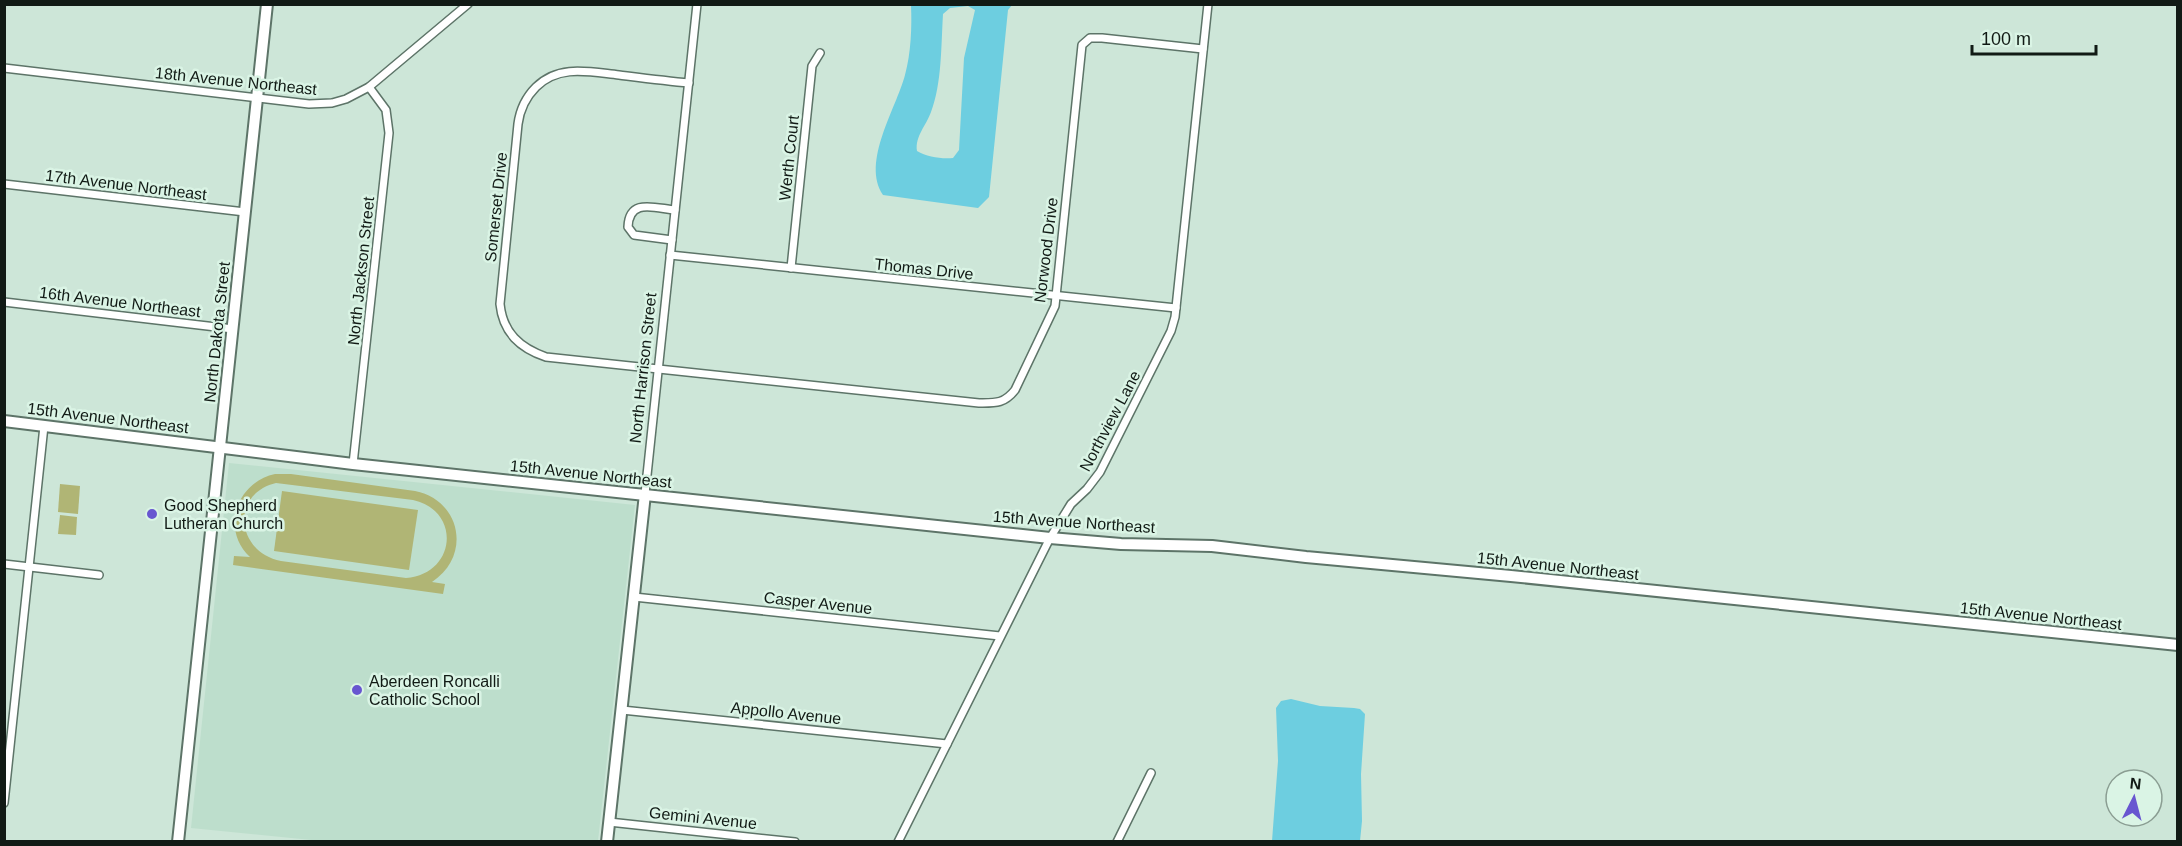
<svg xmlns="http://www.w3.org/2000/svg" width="2182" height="846" font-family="Arial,sans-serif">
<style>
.built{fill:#bddecc}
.green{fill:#b0b575;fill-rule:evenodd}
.water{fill:#6dcee0;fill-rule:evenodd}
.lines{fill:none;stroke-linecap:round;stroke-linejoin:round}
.street-casing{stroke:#5d7468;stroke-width:10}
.secondary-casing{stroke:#5d7468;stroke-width:14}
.street{stroke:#fff;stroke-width:7}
.secondary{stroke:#fff;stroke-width:10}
.poi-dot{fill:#6856d0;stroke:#daf4e5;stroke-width:2}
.labels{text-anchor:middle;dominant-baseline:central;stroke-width:5;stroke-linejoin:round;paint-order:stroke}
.street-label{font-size:16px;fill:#111a15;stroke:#daf4e5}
.poi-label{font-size:16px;fill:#111a15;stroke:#daf4e5;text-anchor:start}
</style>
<rect width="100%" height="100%" fill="#cde6d8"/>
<polygon class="built" points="229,463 635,505 598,841 331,842 191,828"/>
<g class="green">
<path d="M275 474H291L415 491C461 500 472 556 432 582L445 584 443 594 233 565 234 556 250 557C220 529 237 482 275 474ZM276 483 413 500C462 511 456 574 406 578L281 561C236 552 230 494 276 483Z"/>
<polygon points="60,484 80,486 78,514 58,512"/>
<polygon points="282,491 418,510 409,570 274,551"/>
<polygon points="60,515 77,517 76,535 58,534"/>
</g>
<g class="water">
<path d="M911 5H1012L1008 10 989 197 978 208 883 195C861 162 896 109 905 75 911 53 912 27 911 5ZM968 6 975 10 964 58 959 150 953 158C941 159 927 157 917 151 915 136 926 126 931 112 942 83 941 46 943 14L950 8Z"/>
<polygon points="1291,699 1320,706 1354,708 1360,709 1365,714 1361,774 1362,821 1360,841 1272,841 1278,761 1276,708 1281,701"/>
</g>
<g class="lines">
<g class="street-casing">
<g id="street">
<polyline points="4,68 309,104 332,103 346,99 369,87 468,4"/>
<path d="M689 83C666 81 643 78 619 75 590 72 559 64 536 87 526 97 520 109 518 124L500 304C503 333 520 348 546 357L979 403C995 403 1004 404 1015 390L1055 306 1082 45 1090 38H1102L1203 49"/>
<polyline points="4,184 245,212"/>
<path d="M672 240 634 235 628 227C629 198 654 208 675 210"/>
<polyline points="670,255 1176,308"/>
<polyline points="791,268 812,66 820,53"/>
<polyline points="4,302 233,329"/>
<polyline points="353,464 389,133 386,110 369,87"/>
<polyline points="645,494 697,4"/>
<polyline points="4,564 99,575"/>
<polyline points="634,597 1000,636"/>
<polyline points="622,710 947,744"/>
<polyline points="4,803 44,426"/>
<polyline points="609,822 795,842"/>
<polyline points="898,842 1050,538 1071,504 1087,489 1100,472 1171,331 1175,317 1208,4"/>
<polyline points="1117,842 1151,773"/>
</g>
</g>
<g class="secondary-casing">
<g id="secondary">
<polyline points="4,421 353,464 1050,538 1121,544 1212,546 1306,557 1511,576 2178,645"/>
<polyline points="178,842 267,4"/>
<polyline points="607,842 645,494"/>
</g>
</g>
<use href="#street" class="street"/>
<use href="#secondary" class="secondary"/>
</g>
<g class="poi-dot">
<circle cx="152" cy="514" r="6"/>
<circle cx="357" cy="690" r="6"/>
</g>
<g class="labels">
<g class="street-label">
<text transform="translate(236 81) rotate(6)">18th Avenue Northeast</text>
<text transform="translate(789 158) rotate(-84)">Werth Court</text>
<text transform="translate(126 185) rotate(7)">17th Avenue Northeast</text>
<text transform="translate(496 207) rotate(-84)">Somerset Drive</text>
<text transform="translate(1046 250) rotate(-83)">Norwood Drive</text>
<text transform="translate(924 269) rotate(6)">Thomas Drive</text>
<text transform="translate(361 271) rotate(-84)">North Jackson Street</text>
<text transform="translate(120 302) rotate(7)">16th Avenue Northeast</text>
<text transform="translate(217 332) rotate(-84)">North Dakota Street</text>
<text transform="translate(643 368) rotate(-84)">North Harrison Street</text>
<text transform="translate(108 418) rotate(7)">15th Avenue Northeast</text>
<text transform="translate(1110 421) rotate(-62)">Northview Lane</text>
<text transform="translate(591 474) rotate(6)">15th Avenue Northeast</text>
<text transform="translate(1074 522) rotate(4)">15th Avenue Northeast</text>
<text transform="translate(1558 566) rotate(6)">15th Avenue Northeast</text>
<text transform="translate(818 603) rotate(6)">Casper Avenue</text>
<text transform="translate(2041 616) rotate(6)">15th Avenue Northeast</text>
<text transform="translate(786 713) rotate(6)">Appollo Avenue</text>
<text transform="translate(703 818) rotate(6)">Gemini Avenue</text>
</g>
<g class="poi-label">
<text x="164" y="505">Good Shepherd<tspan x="164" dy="18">Lutheran Church</tspan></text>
<text x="369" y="681">Aberdeen Roncalli<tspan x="369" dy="18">Catholic School</tspan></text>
</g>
</g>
<rect width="2182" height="846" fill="none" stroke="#111a15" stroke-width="12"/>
<g transform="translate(2134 798) rotate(6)"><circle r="28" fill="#daf4e5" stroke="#8a9d92" stroke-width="1.5"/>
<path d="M0-4.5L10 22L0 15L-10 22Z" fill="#6856d0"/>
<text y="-9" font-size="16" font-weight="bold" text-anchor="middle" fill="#111a15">N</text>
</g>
<path d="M1972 45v9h124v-9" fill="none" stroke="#111a15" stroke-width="3"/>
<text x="1981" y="45" font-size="18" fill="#111a15" stroke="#daf4e5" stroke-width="4.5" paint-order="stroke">100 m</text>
</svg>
